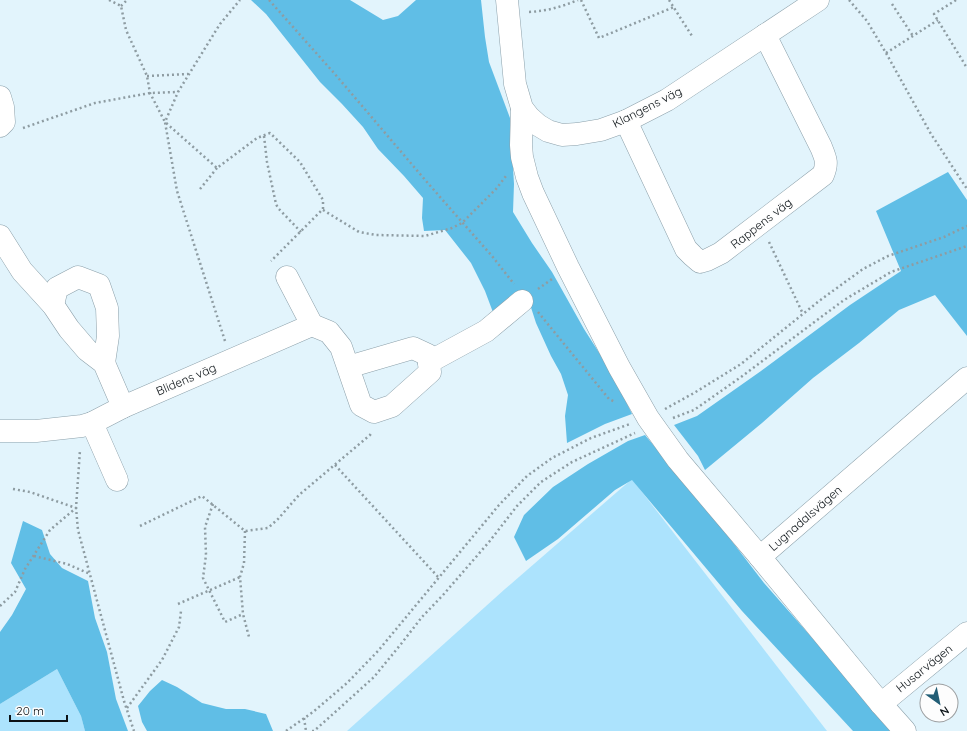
<svg xmlns="http://www.w3.org/2000/svg" width="967" height="731" font-family="Quicksand,sans-serif">
<style>
.green{fill:#ace3fd}
.forest{fill:#60bee6}
.lines{fill:none;stroke-linecap:round;stroke-linejoin:round}
.minor-casing{stroke:#8ca0aa;stroke-width:23}
.path{stroke:#8e9ca2;stroke-width:2.5;stroke-dasharray:2 3;stroke-linecap:butt}
.minor{stroke:#fff;stroke-width:22}
.labels{text-anchor:middle;dominant-baseline:central;stroke-width:3;stroke-linejoin:round;paint-order:stroke}
.street-label{font-size:12px;fill:#0b1216;stroke:#fdfdfd}
</style>
<rect width="100%" height="100%" fill="#e2f4fc"/>
<g class="green">
<polygon points="632,479 827,731 347,731 505,589"/>
<polygon points="57,669 81,716 85,731 0,731 0,704"/>
</g>
<g class="forest">
<polygon points="251,0 350,0 383,20 398,16 416,0 481,0 485,37 489,62 510,118 514,184 513,212 532,243 552,272 584,329 614,376 632,414 605,424 567,443 565,416 568,395 561,374 551,356 536,323 526,292 494,315 485,291 471,263 445,230 424,231 422,218 423,198 404,176 378,149 363,127 342,104 320,82 266,14"/>
<polygon points="948,172 967,200 967,336 935,295 899,310 859,343 813,378 762,423 705,470 698,456 674,425 697,416 761,371 850,305 901,271 876,211"/>
<polygon points="645,435 711,514 764,583 894,731 853,731 742,611 632,480 615,490 558,539 526,561 514,537 524,515 553,487 588,464 628,441"/>
<polygon points="23,521 42,530 50,554 62,568 88,581 95,618 107,652 116,699 128,731 85,731 81,716 57,669 0,704 0,632 12,615 26,589 11,563"/>
<polygon points="162,680 177,687 202,703 226,709 245,709 266,714 273,731 147,731 142,722 138,706 150,691"/>
</g>
<g class="lines">
<g class="minor-casing">
<g id="minor">
<polyline points="507,0 515,84 522,108 529,117 538,125 548,131 562,135 577,134 601,130 626,121 667,100 818,0"/>
<polyline points="0,97 3,107 4,122 0,126"/>
<polyline points="522,108 521,145 522,157 527,177 533,193 568,267 619,367 648,418 678,460 760,557 881,704 905,731"/>
<path d="M626 121 686 249 693 256 700 262 707 260 721 253 823 175C828 163 826 159 821 147L765 35"/>
<polyline points="0,236 22,271 53,305 69,329 87,350 104,363 123,407"/>
<polyline points="287,277 312,325"/>
<polyline points="53,305 57,288 78,277 99,285 107,308 108,336 104,363"/>
<polyline points="429,362 486,331 522,301"/>
<polyline points="92,423 117,480"/>
<polyline points="0,431 36,431 82,426 92,423 123,407 312,325 329,332 341,347 361,405 374,412 392,406 430,372 428,355 413,348 348,367"/>
<polyline points="760,557 967,378"/>
<polyline points="881,704 967,633"/>
</g>
</g>
<g class="path">
<polyline points="109,0 121,6 126,30 147,76 150,93 165,122 217,168 257,138 270,133 300,162 323,200 323,209 271,261"/>
<polyline points="269,0 334,73 426,181 492,256 514,284"/>
<polyline points="581,0 599,38 674,7"/>
<polyline points="669,0 692,36"/>
<polyline points="849,0 867,21 886,53 931,134 967,189"/>
<polyline points="956,0 934,14 967,68"/>
<polyline points="892,4 913,36"/>
<polyline points="121,6 127,0"/>
<path d="M529 12C547 11 561 7 578 0"/>
<polyline points="886,53 938,20"/>
<polyline points="147,76 188,74"/>
<polyline points="23,128 95,103 150,93 178,92"/>
<polyline points="264,136 267,162 276,204 278,208 301,232"/>
<polyline points="200,189 217,168"/>
<polyline points="323,210 359,232 376,235 425,236 452,228 462,223 496,189 506,176"/>
<polyline points="769,242 803,314"/>
<polyline points="538,289 552,279"/>
<polyline points="538,312 609,399 615,402"/>
<polyline points="225,341 177,191 165,122 178,92 220,24 240,0"/>
<polyline points="665,409 694,393 741,364 819,301 863,269 888,256 944,237 967,226"/>
<polyline points="673,418 694,410 741,377 844,300 891,272 967,246"/>
<polyline points="335,465 439,578"/>
<polyline points="13,489 30,492 76,508 78,530 124,701 134,731"/>
<polyline points="213,504 205,527 206,555 203,578 225,622 243,614"/>
<polyline points="140,526 202,496 245,531 268,528 278,519 299,495 370,435 372,432"/>
<polyline points="245,531 244,563 240,577 243,614 249,637"/>
<polyline points="34,556 67,564 90,574"/>
<polyline points="178,604 240,577"/>
<polyline points="0,606 15,592 25,569 50,530 76,508 80,450"/>
<polyline points="127,708 162,660 179,627 181,611"/>
<polyline points="304,718 306,731"/>
<polyline points="286,731 313,712 347,683 378,651 499,505 527,476 552,458 591,438 630,424"/>
<polyline points="312,731 314,731 343,705 374,677 401,644 422,617 443,595 489,542 517,506 541,482 572,462 635,433"/>
</g>
<use href="#minor" class="minor"/>
</g>
<g class="labels">
<g class="street-label">
<text transform="translate(647 107) rotate(-27)">Klangens väg</text>
<text transform="translate(761 223) rotate(-38)">Rappens väg</text>
<text transform="translate(186 379) rotate(-23)">Blidens väg</text>
<text transform="translate(805 518) rotate(-41)">Lugnadalsvägen</text>
<text transform="translate(924 668) rotate(-39)">Husarvägen</text>
</g>
</g>
<g transform="translate(939 703) rotate(147)"><circle r="19" fill="#fdfdfd" stroke="#9c9fa1"/>
<path d="M0-3L7 15L0 10L-7 15Z" fill="#235e76"/>
<text y="-6" font-size="11" font-weight="bold" text-anchor="middle" fill="#0b1216">N</text>
</g>
<path d="M10 715v6h57v-6" fill="none" stroke="#0b1216" stroke-width="2"/>
<text x="16" y="715" font-size="12" fill="#0b1216" stroke="#fdfdfd" stroke-width="3" paint-order="stroke">20 m</text>
</svg>
